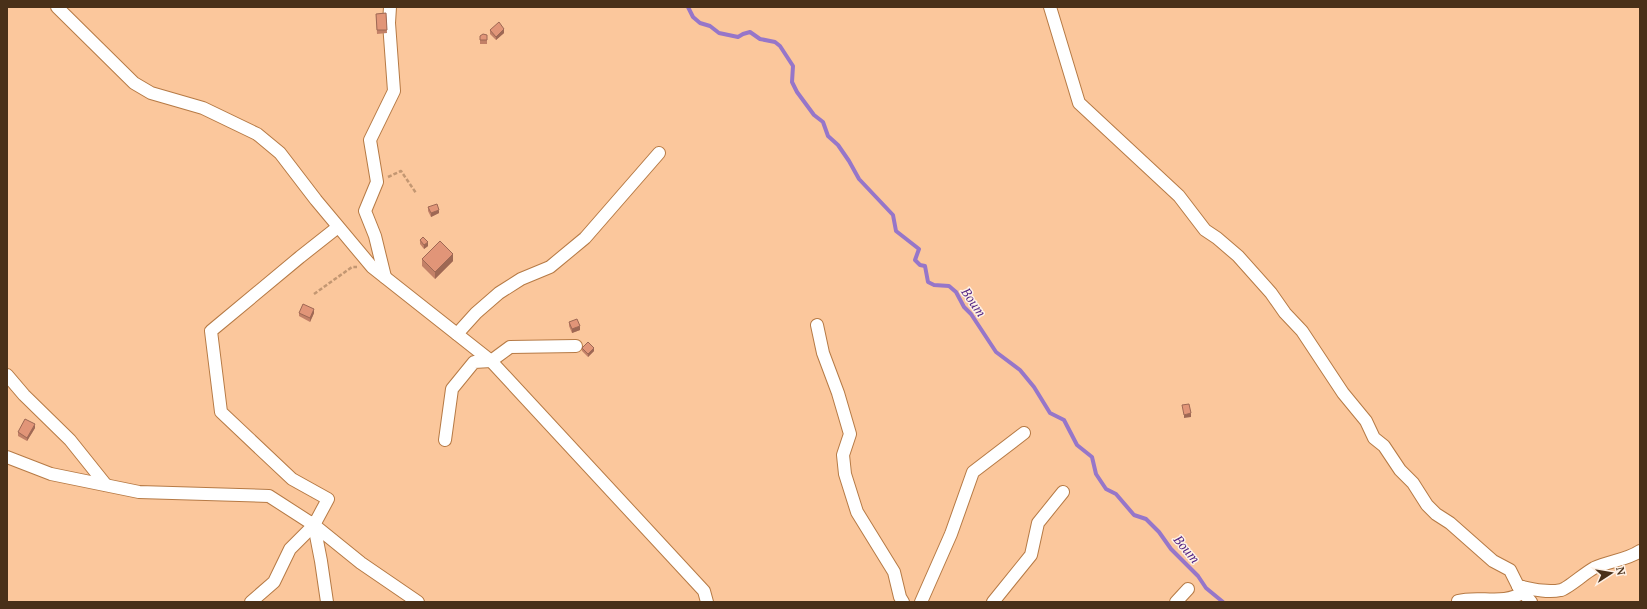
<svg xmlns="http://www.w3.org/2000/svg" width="1647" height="609" font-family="'PT Serif',serif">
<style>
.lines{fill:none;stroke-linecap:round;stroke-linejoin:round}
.stream{stroke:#9676c9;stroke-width:4}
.street-casing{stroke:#b67a45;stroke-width:14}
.path{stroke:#c39772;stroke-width:2.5;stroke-dasharray:4 2;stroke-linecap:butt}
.street{stroke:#fff;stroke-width:12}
.wall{fill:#c28067}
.shaded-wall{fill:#9e6854}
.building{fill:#e19578;stroke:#9e6854}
.labels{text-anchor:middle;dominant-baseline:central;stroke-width:3;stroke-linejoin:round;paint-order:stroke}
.water-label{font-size:13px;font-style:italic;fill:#4e1e81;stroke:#fef1e6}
</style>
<rect width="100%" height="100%" fill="#fbc79c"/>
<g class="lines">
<polyline class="stream" points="688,7 693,17 700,23 710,26 719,33 738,37 743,34 750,32 760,39 775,42 780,46 793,66 792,82 797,92 814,115 823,122 828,136 838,145 849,161 859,179 893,215 896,231 919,249 915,260 920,265 925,266 928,282 934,285 949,286 956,292 964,307 971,314 996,352 1020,370 1034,387 1050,413 1064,420 1077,445 1092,457 1096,474 1106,489 1116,494 1134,515 1146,519 1159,532 1171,549 1198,576 1206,588 1223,602"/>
<g class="street-casing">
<g id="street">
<polyline points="57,7 134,83 151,93 203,108 257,134 280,153 316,200 372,267 491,361 704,591 707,602"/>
<polyline points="1050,7 1079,103 1179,196 1205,230 1217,238 1238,256 1271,293 1285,313 1302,331 1343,393 1366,421 1374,438 1384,446 1400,470 1413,483 1427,505 1436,514 1450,523 1493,561 1510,570 1518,586 1531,602"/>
<polyline points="385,277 375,236 365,211 377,182 370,140 394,91 389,23 390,7"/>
<polyline points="817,325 823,353 838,393 850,434 843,455 845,474 857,512 894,572 900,597 903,602"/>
<polyline points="457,334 476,313 499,293 521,279 550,267 585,238 659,153"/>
<polyline points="7,375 24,395 70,440 106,485"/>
<polyline points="445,440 452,389 474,362 491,361 510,347 576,346"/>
<polyline points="7,457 51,474 139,492 269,496 314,525 328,499 292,479 221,412 211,331 300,257 338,227"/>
<path d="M1518 586C1532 589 1547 593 1561 590 1567 589 1586 572 1594 568 1609 561 1627 560 1640 551"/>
<path d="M1458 601C1479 595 1504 606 1523 592"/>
<polyline points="251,602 274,582 290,549 314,525"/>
<polyline points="327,602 321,561 314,525 361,563 418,602"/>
<polyline points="921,602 951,534 973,472 1024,433"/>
<polyline points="993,602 1031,555 1038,523 1063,492"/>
<polyline points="1176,602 1188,589"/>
</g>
</g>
<g class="path">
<polyline points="388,177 401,171 416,193"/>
<polyline points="314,294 352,267 357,267"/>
</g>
<use href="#street" class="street"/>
</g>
<g class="wall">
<polygon points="386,13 387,33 377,34 376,14"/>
<polygon points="490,30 504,33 496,40 490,34"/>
<polygon points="487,35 487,44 480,44 480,36"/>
<polygon points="428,207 439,213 431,217 428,211"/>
<polygon points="420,240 428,246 424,249 420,244"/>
<polygon points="422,259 453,261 435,279 422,266"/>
<polygon points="299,313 314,313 310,322 299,316"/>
<polygon points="569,322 580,330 572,333 569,326"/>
<polygon points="582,348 594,351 588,357 582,351"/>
<polygon points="35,428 27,441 18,436 18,432"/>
</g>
<g class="shaded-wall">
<polygon points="504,29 504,33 496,40 496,37"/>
<polygon points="439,210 439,213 431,217 431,213"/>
<polygon points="428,242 428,246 424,249 424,245"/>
<polygon points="453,254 453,261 435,279 435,272"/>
<polygon points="314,309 314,313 310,322 310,318"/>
<polygon points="580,326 580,330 572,333 572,329"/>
<polygon points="594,348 594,351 588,357 588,354"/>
<polygon points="1191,413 1191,417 1184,418 1184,415"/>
<polygon points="35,424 35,428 27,441 27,438"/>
</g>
<g class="building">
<polygon points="386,13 387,30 377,30 376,14"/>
<polygon points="499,22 504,29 496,37 490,30"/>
<polygon points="483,34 487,35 487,40 480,40 480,36"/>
<polygon points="437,204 439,210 431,213 428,207"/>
<polygon points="423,237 428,242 424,245 420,240"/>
<polygon points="440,241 453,254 435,272 422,259"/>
<polygon points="303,304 314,309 310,318 299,313"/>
<polygon points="577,319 580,326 572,329 569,322"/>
<polygon points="588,342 594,348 588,354 582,348"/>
<polygon points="1189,404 1191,413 1184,415 1182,405"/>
<polygon points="25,419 35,424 27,438 18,432"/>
</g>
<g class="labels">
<g class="water-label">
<text transform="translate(974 302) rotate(55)">Boum</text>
<text transform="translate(1187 549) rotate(50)">Boum</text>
</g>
</g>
<rect width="1647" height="609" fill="none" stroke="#493019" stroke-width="16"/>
<g transform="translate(1611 573) rotate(78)" stroke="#fef1e6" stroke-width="3" paint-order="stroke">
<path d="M0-3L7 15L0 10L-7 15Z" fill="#493019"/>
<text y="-6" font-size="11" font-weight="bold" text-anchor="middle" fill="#493019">N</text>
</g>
</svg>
